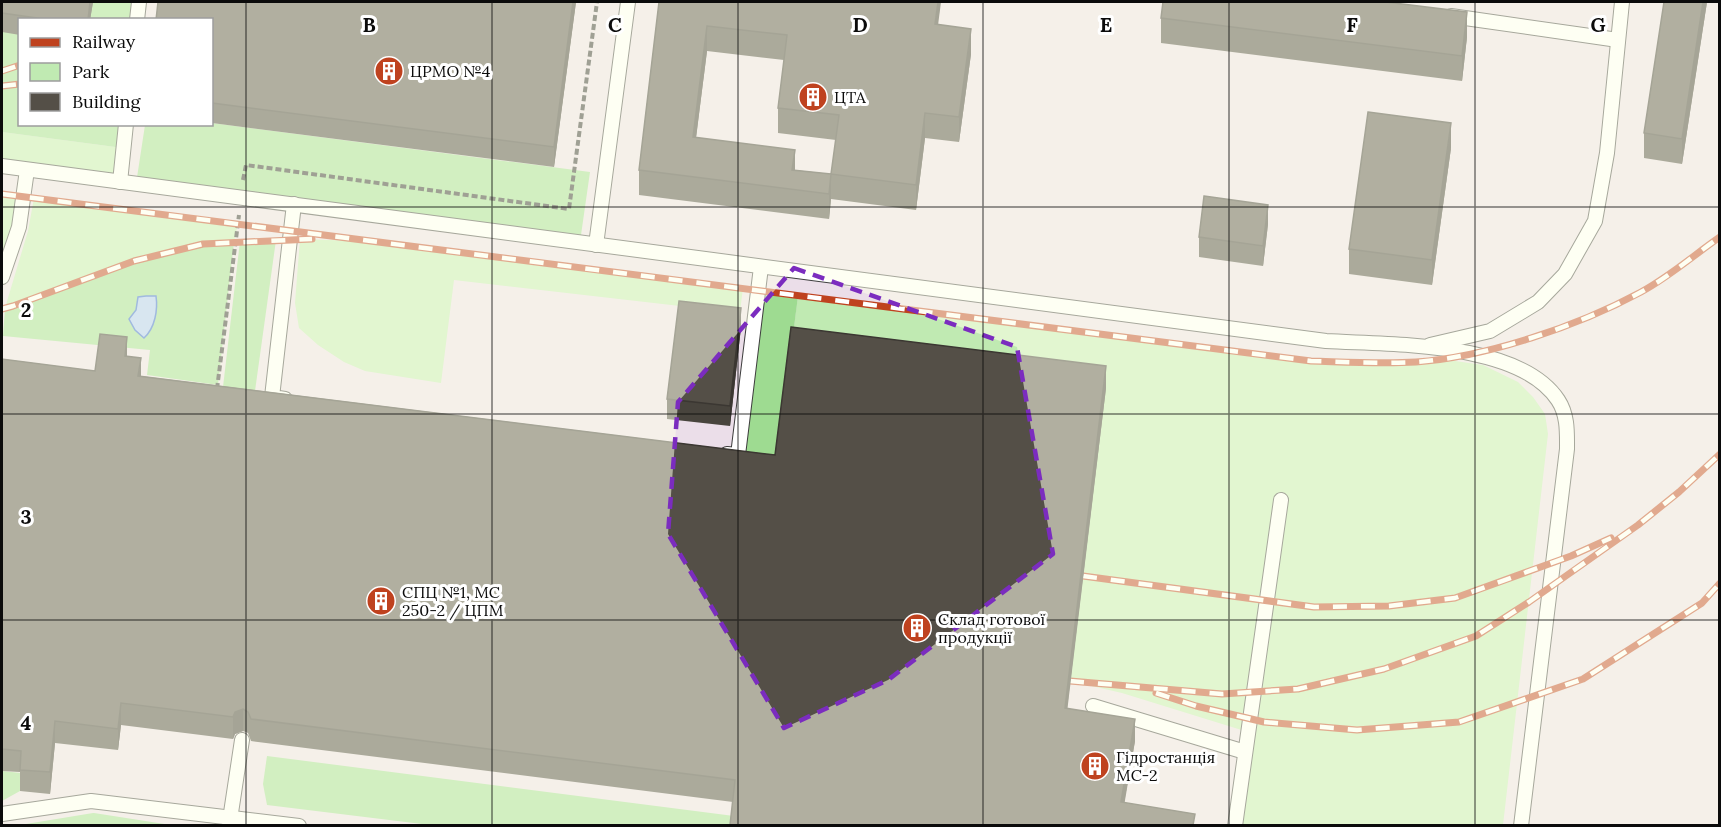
<svg xmlns="http://www.w3.org/2000/svg" width="1721" height="827" font-family="Lora,serif">
<style>
.industrial{fill:#ebdee9;fill-rule:evenodd}
.green{fill:#c0eab2}
.forest{fill:#9edb91}
.water{fill:#acc7f8;stroke:#3066d2;stroke-width:1.5}
.lines{fill:none;stroke-linecap:round;stroke-linejoin:round}
.lane-casing{stroke:#3e3e3e;stroke-width:16}
.path{stroke:#2d2d2d;stroke-width:4;stroke-dasharray:6 3;stroke-linecap:butt}
.lane{stroke:#fff;stroke-width:14}
.rail-casing{stroke:#bf421f;stroke-width:7}
.rail{stroke:#fff;stroke-width:4.5;stroke-dasharray:14;stroke-linecap:butt}
.wall{fill:#48443d;fill-rule:evenodd}
.shaded-wall{fill:#3b3732}
.building{fill:#544f47;stroke:#3b3732;stroke-width:1.5;fill-rule:evenodd}
.marked{fill:none;stroke:#7b2cbf;stroke-width:4.5;stroke-dasharray:12 8;stroke-linejoin:round}
.grid{fill:none;stroke:#0b0b0b;stroke-width:1.5;stroke-opacity:0.55}
.labels{text-anchor:middle;dominant-baseline:central;stroke-width:6;stroke-linejoin:round;paint-order:stroke}
.poi-label{font-size:16px;fill:#0b0b0b;stroke:#fff;text-anchor:start}
.grid-label{font-size:20px;text-anchor:middle;font-weight:bold;fill:#0b0b0b;stroke:#fff;stroke-width:6;stroke-linejoin:round;paint-order:stroke}
</style>
<rect width="100%" height="100%" fill="#fdffe9"/>
<path class="industrial" d="M2 2H1719V825H2ZM20 20H212V124H20Z"/>
<g class="green">
<polygon points="2,132 123,148 120,182 2,167"/>
<polygon points="2,194 20,196 15,226 2,265"/>
<polygon points="34,198 238,223 234,242 203,244 134,261 5,308 28,231"/>
<polygon points="300,239 387,242 743,288 739,319 680,306 454,280 441,383 365,371 344,362 318,345 299,328 295,303"/>
<polygon points="798,296 1311,361 1378,364 1455,361 1483,365 1518,382 1533,397 1545,414 1548,434 1503,825 1235,825 1248,732 1122,693 1070,681 791,349"/>
</g>
<g class="forest">
<polygon points="2,2 139,2 137,19 20,20 20,124 126,125 123,148 2,132"/>
<polygon points="212,123 590,172 580,242 136,184 145,125 212,124"/>
<polygon points="276,240 255,391 223,387 240,241"/>
<polygon points="234,242 218,385 147,375 150,350 3,336 5,308 134,261 203,244"/>
<polygon points="758,291 798,296 775,477 738,455"/>
<polygon points="267,756 734,816 732,826 430,825 267,805 263,784"/>
<polygon points="2,771 21,773 20,791 2,801"/>
<polygon points="93,813 94,813 171,825 25,825 26,824"/>
</g>
<path class="water" d="M146 296H156C158 310 155 328 144 338L135 330 129 319 136 310 138 297Z"/>
<g class="lines">
<g class="lane-casing">
<g id="lane">
<polyline points="1451,16 1618,40"/>
<polyline points="137,20 139,2"/>
<path d="M2 166 1326 341C1390 345 1519 341 1558 400 1568 415 1567 433 1567 449L1521 826"/>
<polyline points="120,182 126,124"/>
<polyline points="596,245 628,2"/>
<polyline points="2,277 19,227 27,170"/>
<polyline points="1430,345 1490,331 1538,302 1565,274 1595,221 1607,153 1622,2"/>
<polyline points="285,399 272,397 294,204"/>
<polyline points="727,454 738,455 761,267"/>
<polyline points="1093,706 1245,752"/>
<polyline points="2,814 91,801 299,826"/>
<polyline points="229,826 242,740"/>
<polyline points="1235,826 1281,500"/>
</g>
</g>
<g class="path">
<polyline points="243,180 246,165 569,209 597,2"/>
<polyline points="217,389 239,215"/>
</g>
<use href="#lane" class="lane"/>
<g class="rail-casing">
<g id="rail">
<polyline points="2,71 20,65"/>
<polyline points="2,86 20,84"/>
<path d="M2 194 1311 361C1346 362 1381 364 1416 362 1487 357 1578 326 1641 292 1669 277 1694 255 1720 237"/>
<polyline points="2,309 13,306 134,261 203,244 312,239"/>
<polyline points="1083,576 1314,607 1389,606 1455,598 1571,556 1611,538"/>
<polyline points="1070,681 1222,694 1298,689 1384,669 1476,636 1529,602 1638,525 1679,492 1720,454"/>
<polyline points="1156,693 1196,706 1264,722 1357,730 1459,722 1583,679 1702,603 1720,583"/>
</g>
</g>
<use href="#rail" class="rail"/>
</g>
<g class="wall">
<polygon points="2,2 93,2 90,20 20,20 20,35 2,32"/>
<polygon points="576,2 554,167 212,123 212,20"/>
<path d="M659 2 938 24 971 54 959 142 925 138 916 210 831 199 829 219 639 195V170ZM707 51 784 60 778 108V133L836 140 831 174 795 170 696 137Z"/>
<polygon points="1707,2 1682,164 1644,158 1644,133"/>
<polygon points="1161,18 1467,37 1462,81 1161,43"/>
<polygon points="1719,142 1719,164 1718,163 1718,144"/>
<polygon points="1451,148 1432,285 1349,274 1349,249"/>
<polygon points="1268,224 1263,266 1199,257 1199,237"/>
<polygon points="741,327 730,426 667,419 667,399"/>
<polygon points="127,356 141,376 775,455 1106,388 1067,708 1135,741 1124,803 1195,825 733,802 251,741 248,733 243,731 235,734 233,739 121,725 118,750 55,743 50,794 20,791 20,772 2,771 2,359 95,371"/>
</g>
<g class="shaded-wall">
<polygon points="90,2 93,2 90,20 88,20"/>
<polygon points="573,2 576,2 554,167 554,147"/>
<polygon points="938,2 941,2 935,49 935,24"/>
<polygon points="1703,2 1707,2 1682,164 1682,139"/>
<polygon points="1467,12 1467,37 1462,81 1462,56"/>
<polygon points="707,26 707,51 693,162 693,137"/>
<polygon points="971,29 971,54 959,142 959,117"/>
<polygon points="925,113 925,138 916,210 916,185"/>
<polygon points="1451,123 1451,148 1432,285 1432,260"/>
<polygon points="795,150 795,175 792,170"/>
<polygon points="831,174 831,199 829,219 829,194"/>
<polygon points="1268,205 1268,224 1263,266 1263,246"/>
<polygon points="741,308 741,327 730,426 730,406"/>
<polygon points="127,337 127,359 125,356"/>
<polygon points="141,358 141,380 138,376"/>
<polygon points="1106,366 1106,388 1065,729 1065,708"/>
<polygon points="121,703 121,725 118,750 118,729"/>
<polygon points="243,709 243,731 235,734 233,739 233,717 235,712"/>
<polygon points="1135,719 1135,741 1121,824 1121,802"/>
<polygon points="55,721 55,743 50,794 50,772"/>
</g>
<g class="building">
<polygon points="2,2 90,2 88,20 51,20 2,13"/>
<polygon points="158,2 573,2 554,147 212,103 212,20 156,20"/>
<path d="M659 2H938L935 24 971 29 959 117 925 113 916 185 831 174 829 194 639 170ZM707 26 787 35 778 108 839 115 831 174 792 170 795 150 693 137Z"/>
<polygon points="1163,2 1386,2 1467,12 1462,56 1161,18"/>
<polygon points="1664,2 1703,2 1682,139 1644,133"/>
<polygon points="1368,112 1451,123 1432,260 1349,249"/>
<polygon points="1204,196 1268,205 1263,246 1199,237"/>
<polygon points="679,301 741,308 730,406 667,399"/>
<polygon points="791,327 1106,366 1065,708 1135,719 1121,802 1195,814 1193,825 730,825 735,780 251,719 248,712 243,709 235,712 233,717 121,703 118,729 55,721 50,772 20,770 21,751 2,749 2,359 95,371 100,334 127,337 125,356 141,358 138,376 775,455"/>
</g>
<path d="M0 0H1721V827H0ZM794 268 1017 347 1053 554 888 680 784 728 668 534 678 402Z" fill="#fdffe9" fill-opacity=".55" fill-rule="evenodd"/>
<path class="marked" d="M794 268 1017 347 1053 554 888 680 784 728 668 534 678 402Z"/>
<path class="grid" d="M246 2V826M492 2V826M738 2V826M983 2V826M1229 2V826M1475 2V826M2 207H1720M2 414H1720M2 620H1720"/>
<defs>
<g id="building-disc" transform="scale(1.5)"><circle r="9.5" fill="#bf421f" stroke="#fff"/><path d="M-4-6H4V6H1V3H-1V6H-4ZM-2.5-4.3h1.7v1.8h-1.7ZM.8-4.3h1.7v1.8H.8ZM-2.5-1h1.7V.8h-1.7ZM.8-1h1.7V.8H.8Z" fill="#fff"/></g>
</defs>
<g fill-rule="evenodd">
<use href="#building-disc" x="389" y="71"/>
<use href="#building-disc" x="813" y="97"/>
<use href="#building-disc" x="381" y="601"/>
<use href="#building-disc" x="917" y="628"/>
<use href="#building-disc" x="1095" y="766"/>
</g>
<g class="labels">
<g class="poi-label">
<text x="410" y="71">ЦРМО №4</text>
<text x="834" y="97">ЦТА</text>
<text x="402" y="592">СПЦ №1, МС<tspan x="402" dy="18">250-2 / ЦПМ</tspan></text>
<text x="938" y="619">Склад готової<tspan x="938" dy="18">продукції</tspan></text>
<text x="1116" y="757">Гідростанція<tspan x="1116" dy="18">МС-2</tspan></text>
</g>
</g>
<g class="grid-label">
<text x="369" y="32">B</text>
<text x="615" y="32">C</text>
<text x="860" y="32">D</text>
<text x="1106" y="32">E</text>
<text x="1352" y="32">F</text>
<text x="1598" y="32">G</text>
<text x="26" y="317">2</text>
<text x="26" y="524">3</text>
<text x="26" y="730">4</text>
</g>
<rect width="1721" height="827" fill="none" stroke="#0b0b0b" stroke-width="6"/>
<rect x="18" y="18" width="195" height="108" fill="#ffffff" stroke="#9d9d9d" stroke-width="1.5"/>
<rect x="30" y="38" width="30" height="9" fill="#bf421f" stroke="#9d9d9d" stroke-width="1.5"/>
<text x="72" y="48" font-size="18" fill="#0b0b0b">Railway</text>
<rect x="30" y="63" width="30" height="18" fill="#c0eab2" stroke="#9d9d9d" stroke-width="1.5"/>
<text x="72" y="78" font-size="18" fill="#0b0b0b">Park</text>
<rect x="30" y="93" width="30" height="18" fill="#544f47" stroke="#9d9d9d" stroke-width="1.5"/>
<text x="72" y="108" font-size="18" fill="#0b0b0b">Building</text>
</svg>
